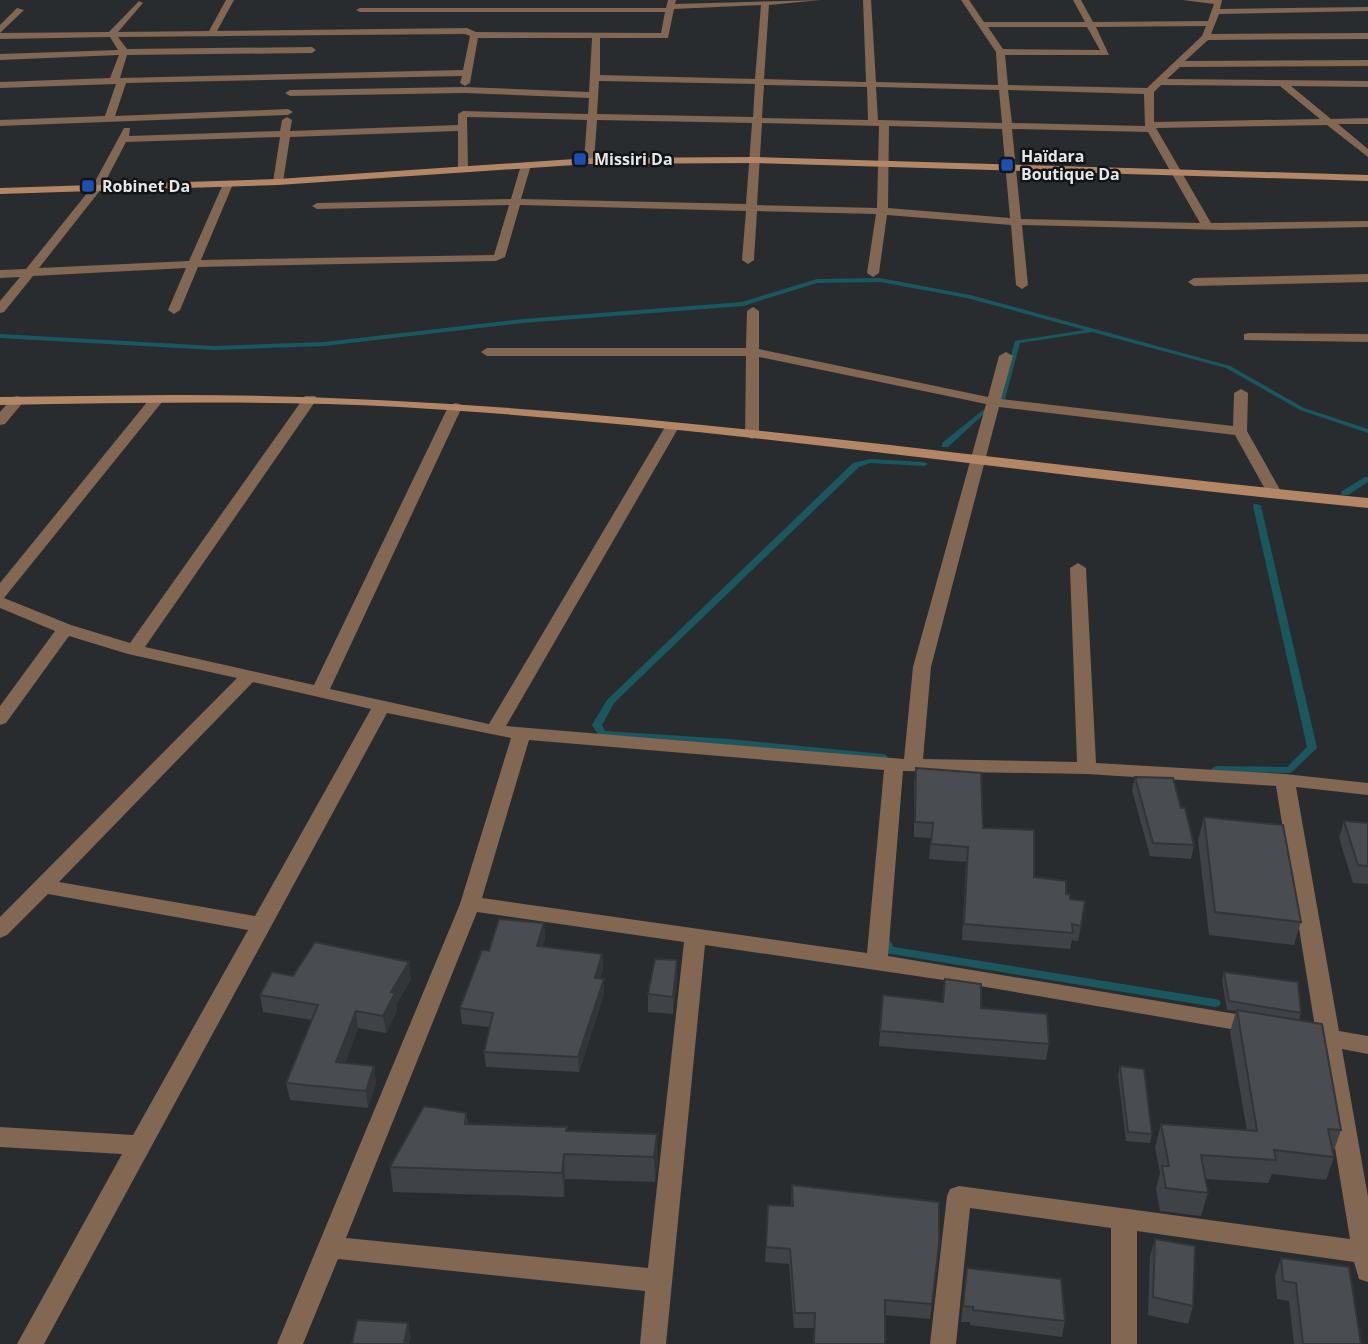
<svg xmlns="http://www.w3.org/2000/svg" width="1368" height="1344" font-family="'Open Sans',sans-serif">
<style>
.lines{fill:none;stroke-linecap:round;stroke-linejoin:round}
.stream{fill:#19585e;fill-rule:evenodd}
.street{fill:#826752;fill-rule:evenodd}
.secondary{fill:#b38766;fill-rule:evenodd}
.wall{fill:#3f4246}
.shaded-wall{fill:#333639}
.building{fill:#494d51;stroke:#333639;stroke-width:2}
.transit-dot{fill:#1a4fb4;stroke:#131416;stroke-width:2.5}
.labels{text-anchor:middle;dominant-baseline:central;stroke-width:5;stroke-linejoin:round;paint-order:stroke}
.far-poi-label{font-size:16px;font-weight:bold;fill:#e5e7e9;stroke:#131416;text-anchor:start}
</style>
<rect width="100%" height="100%" fill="#282c2f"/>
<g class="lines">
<g class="stream">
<polygon points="880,278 970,295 1230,366 1304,408 1368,429 1368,433 1300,410 1226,368 1092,332 1020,343 1005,399 1002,401 1000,400 999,399 1015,341 1085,330 967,298 880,282 817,283 743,306 523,323 324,346 214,350 0,338 0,334 214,346 324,342 523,319 742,302 817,279"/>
<polygon points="983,410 985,411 985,413 948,447 942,447 942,443"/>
<polygon points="870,459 924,462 928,464 924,466 870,463 859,467 614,703 602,725 605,731 729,739 883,754 886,755 888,757 886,759 883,760 729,745 599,736 592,725 607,700 853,463"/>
<polygon points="1365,477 1368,477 1368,482 1348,495 1342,495 1341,493 1342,491"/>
<polygon points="1254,504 1257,504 1261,506 1317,748 1292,772 1289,773 1216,772 1211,769 1216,766 1287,767 1307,747 1253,506"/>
<polygon points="884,936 888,937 894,947 1215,999 1219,1000 1221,1003 1219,1006 1215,1007 891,954 887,953 879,940 880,937"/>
</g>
<g class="street">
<path d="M226 0H234L217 31 467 28 476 32 661 33 665 12H360L356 10 360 8H666L668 0H676L675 4 821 0 769 5 764 79 866 82 863 0H871L876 82 998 85 996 52 961 0H969L984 22H1085L1073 0H1081L1093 22 1208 21 1214 4 1183 0H1222L1220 9 1368 7V11L1219 14 1211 34 1368 33V39L1208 40 1185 61 1368 60V66L1180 67 1167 79 1368 81V87L1291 86 1331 119 1368 118V124H1338L1368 149V157L1327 125 1156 128 1211 223 1368 221V227L1225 230 1022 225 1028 285 1022 289 1016 285 1011 225 887 215 879 273 873 277 867 273 876 214 757 211 754 260 748 264 742 260 746 211 520 205 505 257 496 261 198 267 180 310 174 314 168 310 186 268 33 276 4 312 0 313V301L20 277 0 278V270L26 269 92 187 124 128H130L129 136 280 131 282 120 287 117 292 120 290 131 458 125V114L463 111 588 114 589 98 464 93 290 96 285 93 290 90 464 87 589 92 592 38H478L470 83 465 86 460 83 462 76 126 83 115 116 288 109 293 112 288 115 0 126V120L105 116 116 84 0 88V82L110 78 119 55 0 60V54L118 50 110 37 0 39V33L109 32 139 1 143 3 118 32 209 31ZM761 5 755 79 600 75V38H668L674 9ZM1206 26 1202 36 1147 88 1008 85 1005 55H1109L1096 27ZM988 27H1087L1100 50 1003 49ZM465 34 470 36 463 70 120 78 127 55 312 53 316 50 312 47 127 49 118 37ZM599 81 755 84 753 117 597 114ZM764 85 867 87 868 120 762 118ZM1161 85 1280 86 1320 119 1154 122V92ZM876 87 999 90 1002 123 878 120ZM1008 90 1144 94 1145 126 1012 123ZM467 117 587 120 584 161 589 164 594 161 597 120 752 123 746 204 521 199 531 165 526 162 521 165 511 199 317 203 312 206 317 209 509 205 494 255 201 260 233 184 228 181 223 184 189 261 39 268 102 188 126 142 280 137 273 182 278 185 283 182 290 137 458 131V169L463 172 468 169ZM762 123 879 126 877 208 757 205ZM889 126 1002 129 1010 218 888 208ZM1012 129 1148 132 1200 223 1021 219Z"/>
<polygon points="17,8 24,10 0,33 0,25"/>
<polygon points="1368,274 1368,282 1194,286 1188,282 1194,278"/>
<path d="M753 307 759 311V349L988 397 999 356 1006 352 1013 356 1001 399 1233 426 1234 393 1241 389 1248 393 1247 431 1283 495 1280 498H1270L1235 435 999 407 931 667 923 759 1077 762 1070 568 1078 563 1086 568 1096 763 1285 774 1368 783V795L1296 787 1339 1031 1368 1036V1054L1342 1049 1368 1197V1282L1359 1279 1354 1262 1137 1231V1344H1111V1228L970 1208 956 1344H930L947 1196 950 1189 959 1186 1350 1239 1318 1045 1294 1039 1291 1033 1294 1027 1302 1024 1315 1027 1276 786 1087 774 903 771 888 956 1254 1017 1262 1019 1265 1025 1262 1031 1254 1033 957 982 705 945 666 1344H640L645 1291 338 1259 303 1344H277L460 904 511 738 387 713 44 1344H17L122 1154 0 1147V1127L133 1135 248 930 48 894 7 935 0 938V917L237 678 128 654 69 636 6 723 0 725V706L55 631 0 608V583L152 396H162V402L4 598 71 625 130 643 305 396H315L317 399 145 647 314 685 448 407 455 403 460 404 462 407 330 689 489 724 665 427 672 423 679 427 506 726 904 759 913 667 986 404 759 357V435L752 439 745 435 746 356H487L481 352 487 348H746L747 311ZM253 682 371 709 255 916 59 882ZM529 740 884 770 867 953 482 898ZM477 912 684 942 648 1268 346 1238Z"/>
<polygon points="1249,333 1368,334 1368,342 1244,340 1244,334"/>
<polygon points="18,396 25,400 5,424 0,425 0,412 13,397"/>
</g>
<g class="secondary">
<polygon points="755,157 1368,175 1368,181 755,163 589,164 278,185 0,194 0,188 278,179 589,158"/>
<path d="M171 395C572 394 969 460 1368 498V508C1045 477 724 426 400 407 267 400 133 403 0 405V397Z"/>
</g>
</g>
<g class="wall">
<polygon points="916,768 983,828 1034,877 1066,894 1070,899 1081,926 1078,941 1072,940 1070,949 962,940 966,862 929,859 931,838 914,837 914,783"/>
<polygon points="1135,777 1181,808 1194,845 1191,859 1150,856 1132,790"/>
<polygon points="1204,817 1301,922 1294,945 1209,935 1198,840"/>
<polygon points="1344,821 1368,823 1368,884 1353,883 1339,838"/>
<polygon points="544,923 545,939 542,947 602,954 603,969 600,978 604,994 579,1072 486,1067 484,1052 490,1027 462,1024 460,1008 489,951"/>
<polygon points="1224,972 1301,1013 1299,1020 1341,1130 1333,1153 1334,1157 1326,1180 1272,1174 1268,1183 1205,1179 1208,1193 1201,1216 1160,1211 1156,1189 1160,1173 1155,1147 1161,1124 1247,1131 1230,1032 1236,1011 1227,1010 1222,980"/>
<polygon points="293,976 411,979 396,1005 397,1010 386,1033 358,1028 345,1063 374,1066 376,1083 368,1108 290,1100 286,1083 312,1020 263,1012 260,995"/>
<polygon points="677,978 673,1014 648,1012 648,994"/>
<polygon points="945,979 981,1008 1049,1044 1046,1060 879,1046 883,995 943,1002"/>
<polygon points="1120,1066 1152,1134 1150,1143 1126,1141 1118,1075"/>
<polygon points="466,1113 468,1124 567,1131 658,1158 655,1182 565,1179 564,1197 393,1192 390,1167"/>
<polygon points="792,1185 932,1304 930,1319 885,1315 885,1344 813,1344 814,1328 794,1328 789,1264 765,1262 768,1205 791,1206"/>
<polygon points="1155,1239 1193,1306 1188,1324 1148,1315 1150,1256"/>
<polygon points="1281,1258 1361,1344 1294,1344 1289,1301 1277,1299 1275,1276"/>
<polygon points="967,1268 1065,1321 1062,1337 970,1325 970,1322 961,1322"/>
</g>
<g class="shaded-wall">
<polygon points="544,923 545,939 538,961 537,946"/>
<polygon points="602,954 603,969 596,993 595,978"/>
<polygon points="677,960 677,978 673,1014 673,997"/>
<polygon points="409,962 411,979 396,1005 397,1010 386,1033 383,1016 391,992"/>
<polygon points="604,979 604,994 579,1072 578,1057"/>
<polygon points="356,1011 358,1028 339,1079 336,1062"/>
<polygon points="374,1066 376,1083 368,1108 366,1091"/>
<polygon points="657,1134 658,1158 655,1182 654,1157"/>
<polygon points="564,1154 565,1179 564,1197 562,1173"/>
<polygon points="408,1323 411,1338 409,1344 404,1344"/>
</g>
<g class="building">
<polygon points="916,768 981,773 983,828 1034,830 1034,877 1066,881 1066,894 1070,895 1070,899 1085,901 1081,926 1072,924 1073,933 964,924 968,847 931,844 933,823 915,822"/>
<polygon points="1135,777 1173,778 1181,808 1185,808 1194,845 1153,843"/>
<polygon points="1204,817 1283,825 1301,922 1215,912"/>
<polygon points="1344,821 1368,823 1368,866 1358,865"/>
<polygon points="499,919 544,923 537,946 602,954 595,978 604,979 578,1057 484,1052 493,1013 460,1008 482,950 489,951"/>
<polygon points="315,942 409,962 391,992 395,993 383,1016 356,1011 336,1062 374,1066 366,1091 286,1083 318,1005 260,995 272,972 293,976"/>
<polygon points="655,959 677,960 673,997 648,994"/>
<polygon points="1224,972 1298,982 1301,1013 1229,1001"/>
<polygon points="945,979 981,984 981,1008 1047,1014 1049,1044 880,1031 883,995 943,1002"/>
<polygon points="1237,1010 1322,1024 1341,1130 1328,1129 1334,1157 1274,1150 1276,1160 1201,1155 1208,1193 1166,1188 1162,1166 1169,1166 1161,1124 1257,1131"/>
<polygon points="1120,1066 1144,1069 1152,1134 1128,1132"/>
<polygon points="424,1106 466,1113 465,1124 567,1127 566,1131 657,1134 654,1157 564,1154 562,1173 390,1167"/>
<polygon points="792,1185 939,1202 939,1244 932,1304 885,1300 885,1344 814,1344 815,1313 795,1313 790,1249 766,1247 768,1205 793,1206"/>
<polygon points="1155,1239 1195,1246 1193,1306 1153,1297"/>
<polygon points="1281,1258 1349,1267 1361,1344 1303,1344 1296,1283 1283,1281"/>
<polygon points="967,1268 1061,1279 1065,1321 973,1310 973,1307 963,1306"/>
<polygon points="357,1320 408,1323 404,1344 352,1344"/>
</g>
<g class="transit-dot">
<rect x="573" y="152" width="14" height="14" rx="3.5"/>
<rect x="1000" y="158" width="14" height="14" rx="3.5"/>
<rect x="81" y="179" width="14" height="14" rx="3.5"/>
</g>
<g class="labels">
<g class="far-poi-label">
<text x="1021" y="156">Haïdara<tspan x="1021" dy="18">Boutique Da</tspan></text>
<text x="594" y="159">Missiri Da</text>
<text x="102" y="186">Robinet Da</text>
</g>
</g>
</svg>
